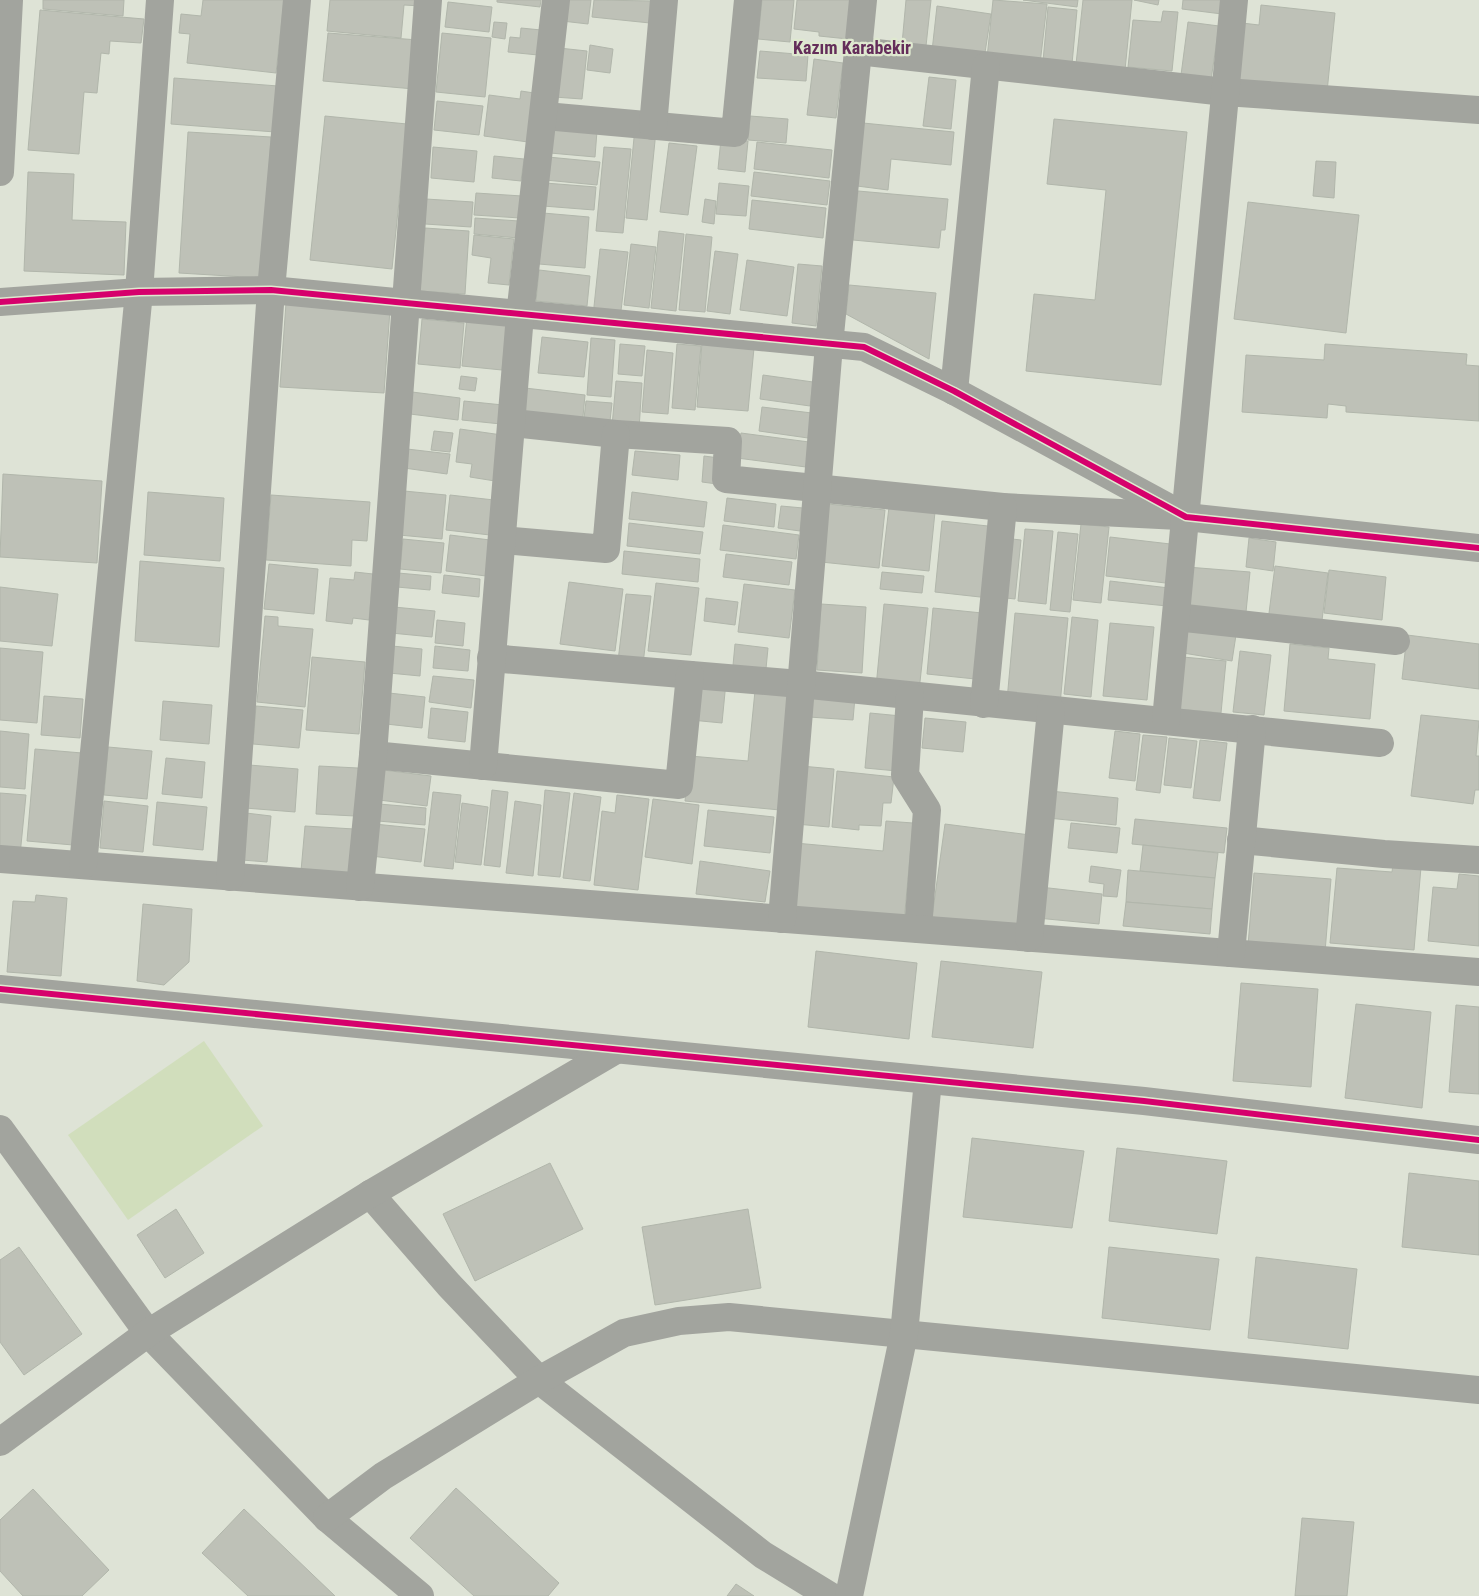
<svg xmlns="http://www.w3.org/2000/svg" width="1479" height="1596" font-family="'Roboto Condensed',sans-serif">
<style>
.green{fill:#d1debc}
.building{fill:#bec1b7;stroke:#b1b6ab}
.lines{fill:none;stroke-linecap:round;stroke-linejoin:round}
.street{stroke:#a2a49e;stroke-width:28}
.cycleway-casing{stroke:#dfe9d0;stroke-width:9}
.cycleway{stroke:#d6006c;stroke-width:6}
.labels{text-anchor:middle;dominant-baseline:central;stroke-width:4.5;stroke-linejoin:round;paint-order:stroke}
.district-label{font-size:18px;font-weight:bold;fill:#642d5a;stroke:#dfe9d0}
</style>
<rect width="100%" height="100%" fill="#dee3d6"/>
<polygon class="green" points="204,1041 263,1126 128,1220 68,1135"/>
<g class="building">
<polygon points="43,0 124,0 123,16 43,9"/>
<polygon points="203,0 284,0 276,73 187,63 190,34 179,33 181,14 201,16"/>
<polygon points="330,0 421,0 421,6 404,5 401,38 327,31"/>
<polygon points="497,0 541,0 540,7 497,2"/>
<polygon points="564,0 591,0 588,24 562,21"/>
<polygon points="594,0 653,1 650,23 592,17"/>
<polygon points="762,0 794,0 790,42 758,39"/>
<polygon points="797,0 852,0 848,39 819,36 819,32 794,29"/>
<polygon points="906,0 931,0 926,46 902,44"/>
<polygon points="993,0 1047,4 1040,64 987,58"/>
<polygon points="1023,0 1078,0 1077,7"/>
<polygon points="1083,0 1132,0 1125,70 1076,64"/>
<polygon points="1134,0 1159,0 1158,5"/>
<polygon points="1183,0 1224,0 1222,14 1182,9"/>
<polygon points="448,2 492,7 489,32 445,27"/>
<polygon points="1261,5 1335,13 1327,92 1236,82 1242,23 1259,25"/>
<polygon points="937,6 991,14 984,59 932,51"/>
<polygon points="1048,7 1077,10 1072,64 1043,61"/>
<polygon points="40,10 144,19 141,43 110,41 109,54 101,53 97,93 84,92 79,154 28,150"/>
<polygon points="1163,11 1178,12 1172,71 1128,67 1133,20 1161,22"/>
<polygon points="494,22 507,23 505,39 492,37"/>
<polygon points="1188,22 1219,26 1211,80 1181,75"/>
<polygon points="521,28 541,30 538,55 508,52 510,37 520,38"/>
<polygon points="328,33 418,40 414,89 323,81"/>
<polygon points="442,33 491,38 485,97 436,92"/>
<polygon points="590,45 613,49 610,73 587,70"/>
<polygon points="559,48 587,51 582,99 554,97"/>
<polygon points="760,51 808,55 806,81 757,78"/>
<polygon points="814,59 843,63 836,118 807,115"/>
<polygon points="929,77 956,80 951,129 923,126"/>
<polygon points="174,78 278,86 275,132 171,124"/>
<polygon points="521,91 534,93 528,142 484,136 489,95 520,99"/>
<polygon points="437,101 483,106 479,135 434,130"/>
<polygon points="325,116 407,124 392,269 310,260"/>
<polygon points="750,116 788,119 786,143 748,140"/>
<polygon points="1054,119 1187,132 1161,385 1026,371 1034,294 1095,300 1106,190 1047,184"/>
<polygon points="863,123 954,132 951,165 891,159 888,190 857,186"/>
<polygon points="552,127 597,131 595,157 550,153"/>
<polygon points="635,128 656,131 647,220 626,218"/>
<polygon points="188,132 271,137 262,278 179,273"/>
<polygon points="721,139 748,141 745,172 718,169"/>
<polygon points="757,142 832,150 829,178 754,169"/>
<polygon points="669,143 697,146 688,215 660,212"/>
<polygon points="433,147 477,151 474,182 431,178"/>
<polygon points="604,147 631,149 623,233 596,231"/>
<polygon points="494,156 524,159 521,181 492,178"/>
<polygon points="548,157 600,162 597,185 545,180"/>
<polygon points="1316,161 1336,162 1334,198 1313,196"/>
<polygon points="28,172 74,174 72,220 126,222 124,275 24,271"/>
<polygon points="754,172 830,181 827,205 751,196"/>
<polygon points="545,183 596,187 594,210 543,206"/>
<polygon points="719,183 749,186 746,216 716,214"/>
<polygon points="858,191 948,199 945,230 941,230 939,248 853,240"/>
<polygon points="476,193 522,196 520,218 474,215"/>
<polygon points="426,199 473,202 471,227 425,224"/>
<polygon points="705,199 716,201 714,224 702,222"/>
<polygon points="752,200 826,208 823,238 749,229"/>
<polygon points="1248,202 1359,215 1346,333 1234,319"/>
<polygon points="543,213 589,217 585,268 539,264"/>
<polygon points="475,218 519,221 518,238 474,234"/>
<polygon points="425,228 469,231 465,294 420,291"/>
<polygon points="659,231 684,234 676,311 651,308"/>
<polygon points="686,234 712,237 705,312 679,310"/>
<polygon points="474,235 514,239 509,285 488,283 491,258 472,255"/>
<polygon points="631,244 656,247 649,308 624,305"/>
<polygon points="600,249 628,252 620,319 593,316"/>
<polygon points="715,251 738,254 730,314 707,311"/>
<polygon points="747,260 794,267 787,316 740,310"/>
<polygon points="798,264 822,266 816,326 792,323"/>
<polygon points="539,270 590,276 587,306 536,301"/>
<polygon points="849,285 936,293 929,359 846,314"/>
<polygon points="286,303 390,310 384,393 280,387"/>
<polygon points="467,317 507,321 502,370 462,366"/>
<polygon points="422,319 464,323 460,368 418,364"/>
<polygon points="542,337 588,342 584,377 538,373"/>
<polygon points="591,338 615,340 611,397 587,395"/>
<polygon points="702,343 754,348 748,411 697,407"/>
<polygon points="620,344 645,346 642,376 618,374"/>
<polygon points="677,344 701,346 695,410 672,408"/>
<polygon points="1325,344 1467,354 1466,365 1479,366 1479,421 1346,412 1346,406 1328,404 1327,418 1242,412 1246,355 1324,360"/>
<polygon points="647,350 673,353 668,414 642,412"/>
<polygon points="763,375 813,382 810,406 760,399"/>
<polygon points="461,376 477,378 475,391 459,389"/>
<polygon points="616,381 642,383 639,429 612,426"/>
<polygon points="525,388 585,395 582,427 522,421"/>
<polygon points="412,392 460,398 458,420 410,414"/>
<polygon points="464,401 503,405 501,424 462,420"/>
<polygon points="586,401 612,403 609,430 583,427"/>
<polygon points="762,407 812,413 808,438 759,431"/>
<polygon points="460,429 502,435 495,481 470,477 472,464 456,462"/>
<polygon points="434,431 453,433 450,452 431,450"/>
<polygon points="741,433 809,442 806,467 737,458"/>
<polygon points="407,449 450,454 447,474 404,468"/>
<polygon points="635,451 680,455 678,480 632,475"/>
<polygon points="704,456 719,458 717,484 702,482"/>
<polygon points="3,474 102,481 97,563 0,557"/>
<polygon points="404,491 446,495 442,539 399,535"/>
<polygon points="148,492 224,498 220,561 144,555"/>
<polygon points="632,492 707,502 704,527 629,519"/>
<polygon points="271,495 370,502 367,541 352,540 351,566 266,560"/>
<polygon points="450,495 494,500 490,535 446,530"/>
<polygon points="727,498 776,504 774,527 724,521"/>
<polygon points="828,504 885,510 879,568 821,562"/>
<polygon points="781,506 803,508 800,531 778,528"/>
<polygon points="889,507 935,512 929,571 882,566"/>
<polygon points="942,521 997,527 989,598 935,592"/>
<polygon points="629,523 703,532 700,554 627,546"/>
<polygon points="1081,524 1109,527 1101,603 1073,600"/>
<polygon points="723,525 799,535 796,559 720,550"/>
<polygon points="1025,529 1053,531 1046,604 1018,601"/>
<polygon points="1058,532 1078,534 1070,612 1050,610"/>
<polygon points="450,535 490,540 486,576 446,571"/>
<polygon points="1110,537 1179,545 1174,584 1106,576"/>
<polygon points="1003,538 1021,540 1015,599 997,597"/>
<polygon points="1249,538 1276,542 1273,571 1246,567"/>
<polygon points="403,539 444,543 441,573 400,569"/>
<polygon points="624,551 700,559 698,582 622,574"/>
<polygon points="726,554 792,562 789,585 723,577"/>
<polygon points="140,561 224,568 219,647 135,641"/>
<polygon points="269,564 318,569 314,614 264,609"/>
<polygon points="1275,566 1328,573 1321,628 1268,621"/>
<polygon points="1187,567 1250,572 1246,612 1184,606"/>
<polygon points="1329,570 1386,577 1382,620 1324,613"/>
<polygon points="355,572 373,574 369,620 353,618 352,624 326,621 330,578 354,580"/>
<polygon points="882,572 924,576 922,593 880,589"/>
<polygon points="398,573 431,576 430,590 397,587"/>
<polygon points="444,575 480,579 479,597 442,593"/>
<polygon points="1110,581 1169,588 1167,606 1108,600"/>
<polygon points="569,582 623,589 615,651 560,644"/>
<polygon points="656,583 699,588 691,655 648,651"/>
<polygon points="744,584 795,590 789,638 738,632"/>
<polygon points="0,587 58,594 52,646 0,641"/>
<polygon points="626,594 651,596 643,664 618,661"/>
<polygon points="706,598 738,602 735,625 704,621"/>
<polygon points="821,604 866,607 862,673 817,670"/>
<polygon points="884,604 928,608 919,691 876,687"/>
<polygon points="394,607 435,611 432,637 391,633"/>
<polygon points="933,608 992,614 985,680 927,674"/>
<polygon points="1015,613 1068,618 1060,705 1007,700"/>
<polygon points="265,616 278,617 278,626 313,629 305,707 257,702"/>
<polygon points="1072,617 1098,620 1091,697 1064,694"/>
<polygon points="437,620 465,623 463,646 435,643"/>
<polygon points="1110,623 1154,627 1147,700 1103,696"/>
<polygon points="1186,629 1236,635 1232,661 1183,653"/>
<polygon points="1407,635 1479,644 1479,689 1402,679"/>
<polygon points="735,644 768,648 765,679 732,676"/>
<polygon points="1290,644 1329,648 1328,659 1375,664 1370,719 1284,711"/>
<polygon points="392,646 422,649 420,676 389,673"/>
<polygon points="435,646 470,650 468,671 433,668"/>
<polygon points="0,648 43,652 37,723 0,720"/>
<polygon points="1240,651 1271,655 1264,715 1233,712"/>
<polygon points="312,657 365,662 359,734 306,730"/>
<polygon points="1183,657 1226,661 1221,713 1178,709"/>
<polygon points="433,676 474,680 471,708 429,702"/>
<polygon points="695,680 726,682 722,723 691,720"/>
<polygon points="755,691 790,694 780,810 685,801 690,756 748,761"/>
<polygon points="389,693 425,697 422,728 386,724"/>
<polygon points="811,694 855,697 853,720 809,717"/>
<polygon points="44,696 83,699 80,738 41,735"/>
<polygon points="163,701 212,705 209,744 160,740"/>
<polygon points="256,706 303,710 299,748 253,744"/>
<polygon points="431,708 468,712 465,742 428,738"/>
<polygon points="870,713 901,716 897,771 865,768"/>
<polygon points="1421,715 1479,721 1476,756 1479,756 1479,790 1475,790 1473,804 1411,796"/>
<polygon points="925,718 966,722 963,752 922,748"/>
<polygon points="0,731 29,734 25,789 0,787"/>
<polygon points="1115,731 1140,734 1135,781 1109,778"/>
<polygon points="1143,735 1167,737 1160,793 1136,790"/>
<polygon points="1169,738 1197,741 1191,788 1164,785"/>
<polygon points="1200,740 1227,743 1220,801 1193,798"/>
<polygon points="108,747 152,751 147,799 104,795"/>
<polygon points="35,749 82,753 73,845 27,841"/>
<polygon points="166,758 205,762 202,798 162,794"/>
<polygon points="249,765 298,769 295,812 245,808"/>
<polygon points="319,766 358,768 355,816 316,814"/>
<polygon points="801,766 834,769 829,827 796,824"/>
<polygon points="383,770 431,776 427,806 379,800"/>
<polygon points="837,771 894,777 891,803 883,803 881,826 859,825 859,830 832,827"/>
<polygon points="492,790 508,792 500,867 484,865"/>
<polygon points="545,790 570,793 560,877 538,875"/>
<polygon points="1050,791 1118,798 1116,825 1048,818"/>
<polygon points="433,792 461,795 453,869 424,866"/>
<polygon points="0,793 26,795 20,855 0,853"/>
<polygon points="574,793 601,797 590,881 563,878"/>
<polygon points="617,795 649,799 638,890 594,885 602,811 615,813"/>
<polygon points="653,799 699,805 692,864 645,857"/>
<polygon points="104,801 148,806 143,852 100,848"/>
<polygon points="515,801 541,805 533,876 506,873"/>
<polygon points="157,802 207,807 203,850 153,845"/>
<polygon points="462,803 488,807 481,865 455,862"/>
<polygon points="379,804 426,808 425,825 378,821"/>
<polygon points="708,810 774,817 770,853 704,846"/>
<polygon points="246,813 271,816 267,862 242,860"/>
<polygon points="1135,819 1227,828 1224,853 1132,844"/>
<polygon points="886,821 913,823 904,922 789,906 795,843 883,851"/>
<polygon points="1071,823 1120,828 1117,853 1068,848"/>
<polygon points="374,824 425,829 421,862 371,856"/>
<polygon points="945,824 1030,835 1018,929 932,917"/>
<polygon points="305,826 354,829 350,875 301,871"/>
<polygon points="1143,845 1218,853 1215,878 1140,871"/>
<polygon points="700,861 770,871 765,902 696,894"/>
<polygon points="1393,864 1421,867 1414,950 1330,943 1337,868 1392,872"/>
<polygon points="1091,866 1121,870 1117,897 1103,896 1104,884 1089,882"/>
<polygon points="1128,870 1215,878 1212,909 1126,902"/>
<polygon points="1254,873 1331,879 1325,952 1248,945"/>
<polygon points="1459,874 1479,876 1479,946 1428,941 1433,887 1457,889"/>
<polygon points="1040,887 1102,894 1099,924 1037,918"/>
<polygon points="36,895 67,898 61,976 7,972 13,901 35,902"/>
<polygon points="1126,902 1212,909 1210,934 1123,926"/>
<polygon points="143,904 192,909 189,962 164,985 137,981"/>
<polygon points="816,951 917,963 909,1039 808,1027"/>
<polygon points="941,961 1042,972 1033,1048 932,1037"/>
<polygon points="1241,983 1318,989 1311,1087 1233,1081"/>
<polygon points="1356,1004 1431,1012 1422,1108 1345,1098"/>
<polygon points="1456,1005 1479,1007 1479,1094 1449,1092"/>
<polygon points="972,1138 1084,1151 1072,1228 963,1217"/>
<polygon points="1117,1148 1227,1161 1217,1234 1109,1221"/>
<polygon points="550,1163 583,1229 475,1281 443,1214"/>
<polygon points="1409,1173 1479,1181 1479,1255 1402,1247"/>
<polygon points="176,1209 204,1253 165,1278 137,1235"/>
<polygon points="748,1209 761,1288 655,1305 642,1227"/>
<polygon points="19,1247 82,1334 24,1375 0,1342 0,1260"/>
<polygon points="1109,1247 1219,1259 1210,1330 1102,1318"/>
<polygon points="1256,1257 1357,1269 1348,1349 1248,1338"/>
<polygon points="456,1488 559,1583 548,1596 474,1596 410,1538"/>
<polygon points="33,1489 109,1570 82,1596 23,1596 0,1571 0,1520"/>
<polygon points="244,1509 335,1596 248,1596 202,1553"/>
<polygon points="1302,1518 1354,1522 1347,1596 1295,1596"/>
<polygon points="736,1584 754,1596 727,1596"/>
</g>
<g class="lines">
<g class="street">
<polyline points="858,51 1225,92 1479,110"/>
<polyline points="545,116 735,133 748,0"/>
<polyline points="653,126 664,0"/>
<polyline points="0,172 9,0"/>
<polyline points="0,302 139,292 271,290 864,347 954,391 1186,517 1479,548"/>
<polyline points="954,391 986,66"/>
<polyline points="513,423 616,434 728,441 726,479 1003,507 1179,516"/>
<polyline points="502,540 606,549 616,434"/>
<polyline points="1176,617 1396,641"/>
<polyline points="491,658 800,684 1380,743"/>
<polyline points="910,696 905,775 927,810 918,929"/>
<polyline points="984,704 1003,507"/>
<polyline points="1166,720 1234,0"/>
<polyline points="373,755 679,785 690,675"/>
<polyline points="483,766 520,315 556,0"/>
<polyline points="1241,840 1384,854 1479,860"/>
<polyline points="0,859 1479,972"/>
<polyline points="83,865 139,292 160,0"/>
<polyline points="230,877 271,290 297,0"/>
<polyline points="360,887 373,755 428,0"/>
<polyline points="782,919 829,345 863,0"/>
<polyline points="1029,938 1051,710"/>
<polyline points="1231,953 1252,729"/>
<polyline points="0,989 1144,1101 1479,1140"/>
<polyline points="0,1129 148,1333 327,1518 420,1596"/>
<polyline points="370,1194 449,1285 539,1380 763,1555 830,1596"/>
<polyline points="0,1442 148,1333 370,1194 616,1050"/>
<polyline points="327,1518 383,1476 539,1380 624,1333 679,1321 729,1317 1479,1390"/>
<polyline points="849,1596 904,1334 928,1080"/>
</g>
<g class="cycleway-casing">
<g id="cycleway">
<polyline points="0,302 139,292 271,290 864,347 954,391 1186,517 1479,548"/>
<polyline points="0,989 1144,1101 1479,1140"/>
</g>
</g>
<use href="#cycleway" class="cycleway"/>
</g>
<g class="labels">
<g class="district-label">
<text x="852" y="47">Kazım Karabekir</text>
</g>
</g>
</svg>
